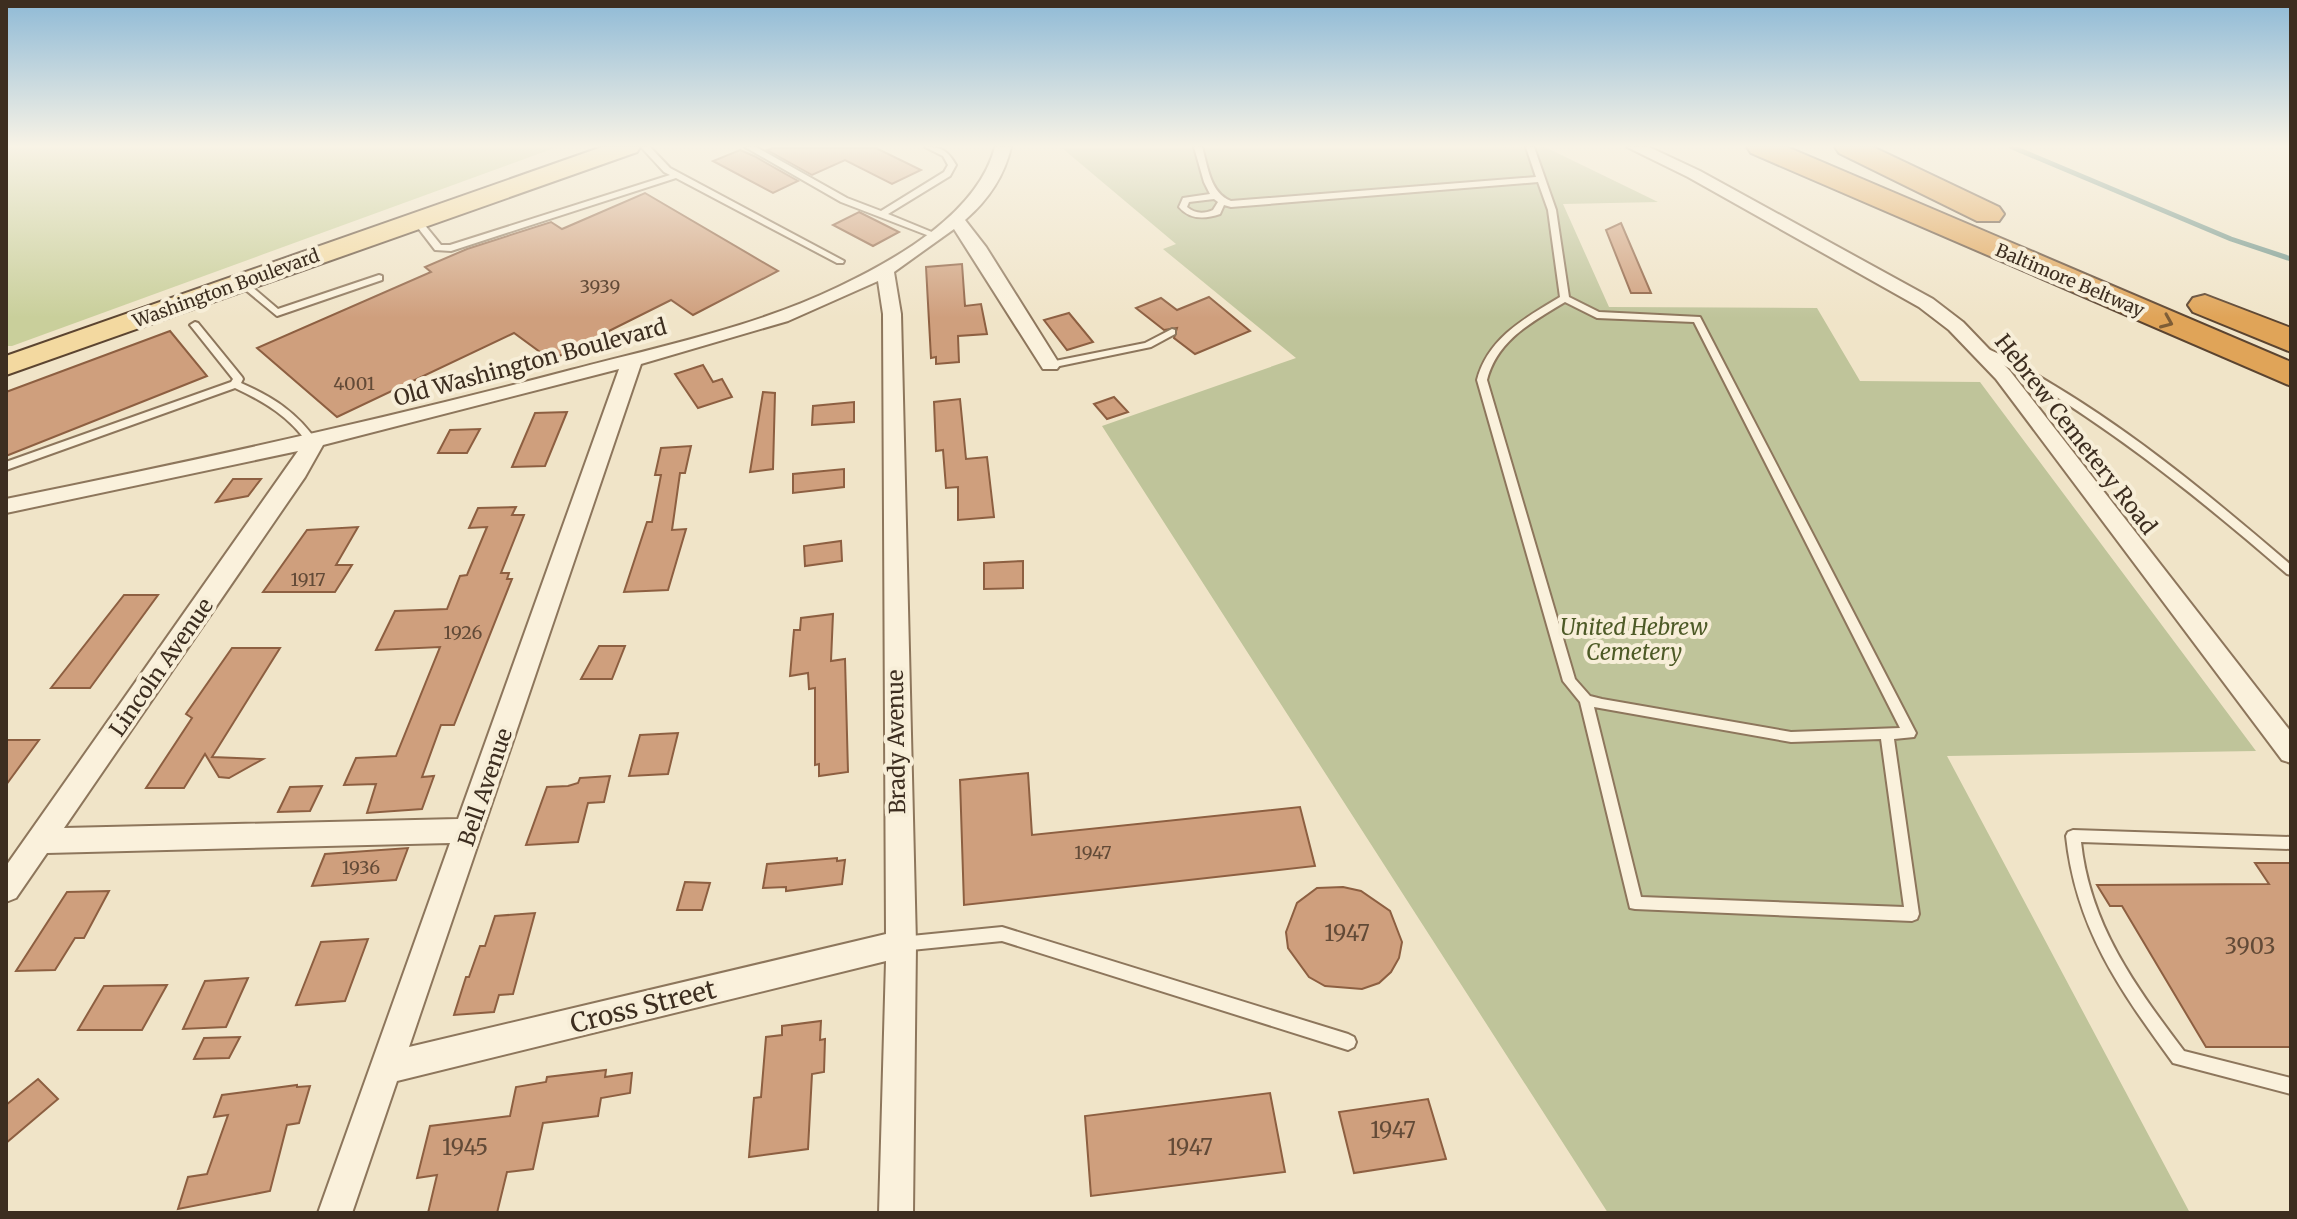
<svg xmlns="http://www.w3.org/2000/svg" width="2297" height="1219" font-family="Merriweather,serif">
<style>
.green{fill:#c9cf9b}
.cemetery{fill:#bfc49a}
.lines{fill:none;stroke-linecap:round;stroke-linejoin:round}
.stream{stroke:#6f938a;stroke-width:5}
.building{fill:#cf9f7d;stroke:#8d5f41;stroke-width:2}
.lane-casing{stroke:#8d765c;stroke-width:4}
.street-casing{stroke:#8d765c;stroke-width:4}
.primary-casing{stroke:#5b4430;stroke-width:4}
.highway-casing{stroke:#5b4430;stroke-width:4}
.lane{fill:#faf1dc;fill-rule:evenodd}
.street{fill:#faf1dc;fill-rule:evenodd}
.primary{fill:#f3d9a0;fill-rule:evenodd}
.highway{fill:#e0a458;fill-rule:evenodd}
.oneway{stroke:#7e5d36}
.labels{text-anchor:middle;dominant-baseline:central;stroke-width:8;stroke-linejoin:round;paint-order:stroke}
.far-street-label{font-size:18px;fill:#3d2e20;stroke:#f7eed8}
.number-label{font-size:18px;fill:#624a37}
.street-label{font-size:22px;fill:#3d2e20;stroke:#f7eed8}
.park-label{font-size:22px;font-style:italic;fill:#4d5a26;stroke:#f7eed8}
.near-number-label{font-size:22px;fill:#624a37}
.near-street-label{font-size:26px;fill:#3d2e20;stroke:#f7eed8}
</style>
<rect width="100%" height="100%" fill="#f0e4c8"/>
<polygon class="green" points="6,147 557,147 12,346 6,346"/>
<polygon class="cemetery" points="1545,147 1658,202 1563,204 1609,307 1817,308 1860,381 1980,382 2256,751 1947,756 2190,1213 1608,1213 1102,426 1296,358 1163,249 1176,244 1062,148"/>
<g class="lines">
<polyline class="stream" points="2012,147 2231,239 2291,259"/>
</g>
<g class="building">
<polygon points="773,148 876,148 921,170 892,184 845,160 812,175 767,150"/>
<polygon points="740,150 754,156 798,181 773,193 713,161"/>
<polygon points="645,193 778,271 693,315 671,300 551,360 514,333 337,417 257,348 431,272 425,267 467,249 551,222 562,229"/>
<polygon points="859,212 899,232 873,246 833,225"/>
<polygon points="1621,223 1651,293 1631,293 1606,230"/>
<polygon points="962,264 965,306 981,304 987,334 958,336 959,362 936,364 936,357 931,358 926,267"/>
<polygon points="1209,297 1250,331 1195,354 1174,338 1177,328 1164,330 1136,308 1161,298 1177,310"/>
<polygon points="1069,313 1093,342 1067,350 1044,320"/>
<polygon points="170,331 207,376 6,456 6,392"/>
<polygon points="703,365 713,382 722,379 732,397 698,408 675,374"/>
<polygon points="763,392 775,393 773,469 750,472"/>
<polygon points="1114,397 1128,412 1107,419 1094,404"/>
<polygon points="960,399 966,459 987,457 994,517 958,520 958,487 946,488 943,450 936,451 934,402"/>
<polygon points="854,402 854,422 812,425 813,406"/>
<polygon points="567,412 545,466 512,467 535,413"/>
<polygon points="480,429 467,453 438,453 450,430"/>
<polygon points="691,446 685,473 680,473 672,530 686,529 668,590 624,592 647,522 652,522 661,475 655,475 661,448"/>
<polygon points="844,469 844,487 793,493 793,474"/>
<polygon points="233,479 261,479 248,496 216,502"/>
<polygon points="516,507 512,515 524,515 501,573 509,573 507,579 512,579 454,725 441,725 422,777 434,776 422,809 367,813 376,784 344,785 356,758 396,756 440,647 376,650 395,611 447,609 460,576 467,575 487,527 469,528 478,508"/>
<polygon points="358,527 336,565 352,565 335,592 263,592 307,530"/>
<polygon points="841,541 842,561 805,566 804,546"/>
<polygon points="1023,561 1023,588 984,589 984,563"/>
<polygon points="124,595 158,595 90,688 51,688"/>
<polygon points="833,614 831,661 845,659 848,772 819,776 819,764 815,765 815,688 809,689 808,673 790,676 794,630 800,630 801,618"/>
<polygon points="599,646 625,646 612,679 581,679"/>
<polygon points="232,648 280,648 212,757 263,759 229,778 219,777 205,754 184,788 146,788 192,718 186,714"/>
<polygon points="678,733 668,774 629,776 640,735"/>
<polygon points="6,740 39,740 6,785"/>
<polygon points="1028,773 1032,835 1300,807 1315,866 964,905 960,780"/>
<polygon points="610,776 604,802 588,803 578,842 526,845 547,787 568,786 578,783 580,778"/>
<polygon points="322,786 310,811 278,812 290,787"/>
<polygon points="408,848 396,880 312,886 325,854"/>
<polygon points="837,858 837,861 845,860 842,884 786,891 786,887 763,888 767,864"/>
<polygon points="2255,863 2291,863 2291,1047 2206,1047 2122,906 2110,906 2097,885 2269,884"/>
<polygon points="685,882 710,883 702,910 677,910"/>
<polygon points="1343,887 1361,891 1390,911 1402,942 1399,958 1391,972 1379,983 1362,989 1325,986 1309,977 1288,948 1286,932 1297,903 1317,888"/>
<polygon points="109,891 84,938 75,938 55,970 16,971 67,892"/>
<polygon points="535,913 513,994 499,995 494,1012 454,1015 466,977 469,977 480,946 485,946 495,916"/>
<polygon points="368,939 345,1001 296,1005 321,942"/>
<polygon points="248,978 226,1027 183,1029 205,981"/>
<polygon points="167,985 142,1030 78,1030 104,986"/>
<polygon points="821,1021 820,1040 825,1039 824,1072 812,1074 808,1149 749,1157 754,1098 761,1097 766,1037 782,1035 782,1026"/>
<polygon points="240,1037 229,1058 194,1059 204,1038"/>
<polygon points="606,1070 605,1077 632,1073 630,1093 601,1098 598,1116 543,1123 533,1169 507,1172 497,1213 428,1213 437,1175 417,1178 430,1126 510,1116 516,1087 546,1082 547,1077"/>
<polygon points="38,1079 58,1099 6,1143 6,1105"/>
<polygon points="297,1085 297,1087 310,1086 299,1123 287,1125 270,1191 178,1209 188,1177 207,1174 228,1115 214,1117 222,1095"/>
<polygon points="1270,1093 1285,1172 1091,1196 1085,1116"/>
<polygon points="1428,1099 1446,1159 1354,1173 1339,1112"/>
</g>
<g class="lines">
<g class="lane-casing">
<g id="lane">
<polygon points="641,147 650,147 670,168 844,261 843,263 837,263 676,178 451,251 435,250 412,220 419,218 441,245 450,245 670,175 664,172"/>
<path d="M745 147H756L847 198 881 211 944 172 948 165 943 156 925 147C942 147 948 151 956 165L950 176 888 214 939 235 932 237 841 202Z"/>
<path d="M1194 147H1202C1208 167 1210 193 1231 201L1536 177 1526 147H1534L1556 210 1569 297 1599 312 1700 317 1916 733 1914 737 1894 739 1919 914 1917 919 1912 921 1635 909 1630 908 1580 702 1563 681 1477 380C1488 338 1525 318 1560 297L1548 210 1538 182 1231 207 1224 205 1220 214C1205 219 1190 220 1179 207L1183 198 1210 194 1204 182ZM1214 199 1218 202 1213 210C1204 214 1195 214 1187 207L1189 202ZM1565 302 1597 318 1694 322 1900 728 1791 732 1602 699 1590 696 1575 679 1487 380C1497 340 1532 322 1565 302ZM1594 707 1791 742 1881 739 1904 907 1641 897Z"/>
<polygon points="379,275 382,276 382,280 277,316 236,282 241,279 244,280 278,309"/>
<path d="M195 322 198 323 242 377 243 379 241 383C273 397 298 413 318 443L317 445H309C290 417 265 402 235 388L6 470V462L231 382 233 379 190 325Z"/>
<polygon points="1172,329 1175,330 1175,334 1151,347 1050,368 1045,365 1050,362 1145,343"/>
<path d="M1985 348C2009 357 2033 373 2055 386 2140 437 2216 501 2291 565V575L2287 574C2190 490 2094 414 1982 353V349Z"/>
<path d="M2073 830 2291 837V849L2081 842C2090 925 2135 986 2184 1051L2291 1078V1094L2173 1063C2120 990 2076 929 2066 836L2068 832Z"/>
<polygon points="1002,927 1348,1034 1354,1037 1356,1042 1354,1047 1348,1050 1002,941 901,951 896,949 894,944 896,939 901,937"/>
</g>
</g>
<g class="street-casing">
<g id="street">
<path d="M995 147H1011C1004 177 988 200 965 220L986 247 1060 365 1057 369H1043L954 229 894 272 901 314 916 944 913 1213H879L886 961 397 1081 352 1213H318L450 843 47 853 16 898 6 902V866L298 451 6 513V499C194 461 381 420 567 371 658 347 753 328 838 287 897 259 978 213 995 147ZM878 281 883 314 886 934 409 1047 641 364 788 321ZM619 369 458 819 64 828 305 477 323 445Z"/>
<polygon points="1627,147 1649,147 1700,171 1933,299 1963,322 2010,371 2291,732 2291,763 2282,760 1996,379 1949,330 1919,307 1688,177"/>
</g>
</g>
<g class="primary-casing">
<polygon id="primary" points="602,147 640,147 637,152 6,375 6,356"/>
</g>
<g class="highway-casing">
<g id="highway">
<polygon points="1747,147 1787,147 2291,362 2291,386 1751,153"/>
<polygon points="1835,147 1873,147 1999,207 2004,214 1999,221 1977,221 1839,153"/>
<polygon points="2205,295 2291,328 2291,352 2193,312 2188,305 2193,298"/>
</g>
</g>
<use href="#lane" class="lane"/>
<use href="#street" class="street"/>
<use href="#primary" class="primary"/>
<use href="#highway" class="highway"/>
</g>
<defs><path id="oneway-chevron" d="M-2-3.5L2.5 0L-2 3.5" fill="none" stroke-width="1.6" stroke-linecap="round" stroke-linejoin="round" transform="scale(2)"/></defs>
<use class="oneway" href="#oneway-chevron" transform="translate(2167 322) rotate(23)"/>
<linearGradient id="sky" x2="0" y2="1"><stop stop-color="#8fbad6"/><stop offset="0.46" stop-color="#f8f3e6"/><stop offset="1" stop-color="#f8f3e6" stop-opacity="0"/></linearGradient>
<rect width="2297" height="318" fill="url(#sky)"/>
<g class="labels">
<g class="far-street-label">
<text transform="translate(2070 280) rotate(23)">Baltimore Beltway</text>
<text transform="translate(226 288) rotate(-20)">Washington Boulevard</text>
</g>
<g class="number-label">
<text x="600" y="286">3939</text>
<text x="354" y="383">4001</text>
<text x="308" y="579">1917</text>
<text x="463" y="632">1926</text>
<text x="1093" y="852">1947</text>
<text x="361" y="867">1936</text>
</g>
<g class="street-label">
<text transform="translate(530 362) rotate(-15)">Old Washington Boulevard</text>
<text transform="translate(2076 434) rotate(52)">Hebrew Cemetery Road</text>
<text transform="translate(161 667) rotate(-55)">Lincoln Avenue</text>
<text transform="translate(896 742) rotate(-91)">Brady Avenue</text>
<text transform="translate(485 787) rotate(-71)">Bell Avenue</text>
</g>
<g class="park-label">
<text x="1634" y="627">United Hebrew<tspan x="1634" dy="25">Cemetery</tspan></text>
</g>
<g class="near-number-label">
<text x="1347" y="933">1947</text>
<text x="2250" y="946">3903</text>
<text x="1393" y="1130">1947</text>
<text x="465" y="1147">1945</text>
<text x="1190" y="1147">1947</text>
</g>
<g class="near-street-label">
<text transform="translate(643 1006) rotate(-14)">Cross Street</text>
</g>
</g>
<rect width="2297" height="1219" fill="none" stroke="#3d2e20" stroke-width="16"/>
</svg>
